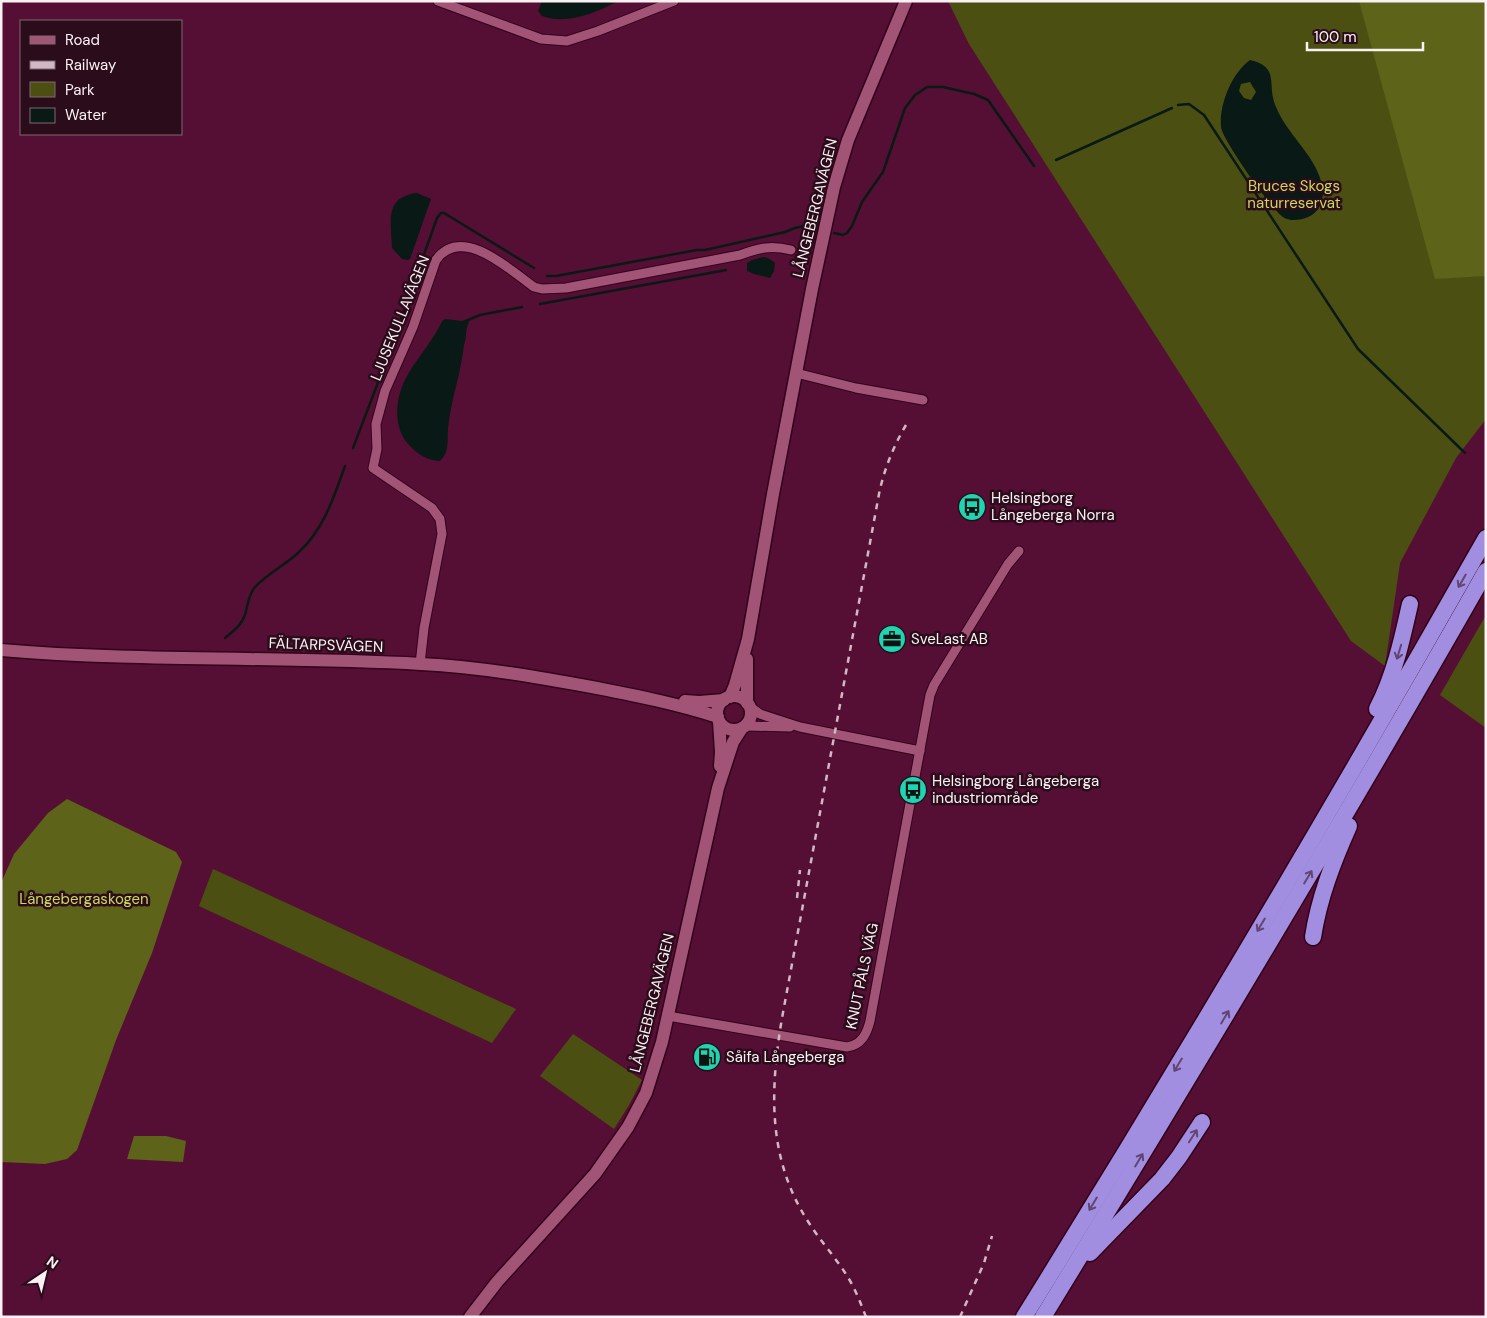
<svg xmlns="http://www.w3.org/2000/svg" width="1487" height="1318" font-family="'DM Sans',sans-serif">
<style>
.green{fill:#4b5012}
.forest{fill:#5d6319}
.water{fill:#091915;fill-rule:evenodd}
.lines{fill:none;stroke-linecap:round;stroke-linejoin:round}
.stream{stroke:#091915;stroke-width:2.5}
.street-casing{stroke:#33001b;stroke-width:11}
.secondary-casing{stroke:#33001b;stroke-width:15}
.highway-casing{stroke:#33001b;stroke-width:19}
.street{stroke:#a15475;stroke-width:9}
.secondary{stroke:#a15475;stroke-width:12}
.highway{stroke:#a28ee1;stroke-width:16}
.rail{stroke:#d1b8c4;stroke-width:2.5;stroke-dasharray:6 6;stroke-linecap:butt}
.oneway{stroke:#614674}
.labels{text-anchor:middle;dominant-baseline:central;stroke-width:5;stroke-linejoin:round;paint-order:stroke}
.park-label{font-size:15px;fill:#ccd85c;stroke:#2b0c1a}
.street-label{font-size:15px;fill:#faf1f4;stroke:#2b0c1a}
.poi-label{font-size:15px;fill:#faf1f4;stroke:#2b0c1a;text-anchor:start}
</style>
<rect width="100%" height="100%" fill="#560f34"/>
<g class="green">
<polygon points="948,1 1486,1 1486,419 1456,458 1400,563 1385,666 1351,641 969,44"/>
<polygon points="1486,615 1486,728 1440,695"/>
<polygon points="213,869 516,1009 492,1043 199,906"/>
<polygon points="573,1034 642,1080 629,1105 614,1129 540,1076"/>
</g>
<g class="forest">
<polygon points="1359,1 1486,1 1486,276 1435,279"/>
<polygon points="67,799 176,852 182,862 152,953 116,1040 77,1150 67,1159 45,1164 1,1162 1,883 14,854 48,813"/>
<polygon points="134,1136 166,1136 186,1141 183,1162 127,1159"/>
</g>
<g class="water">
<path d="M542 1H618C595 13 568 25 542 16L538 11Z"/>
<path d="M1250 60C1281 67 1266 85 1276 107 1287 134 1313 153 1321 181 1322 185 1324 189 1324 192 1323 196 1321 200 1320 203 1319 209 1314 215 1308 217 1301 220 1290 222 1283 217 1271 209 1222 139 1221 127 1219 104 1232 73 1250 60ZM1250 82 1256 92 1251 100 1244 98 1239 91 1241 84Z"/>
<path d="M417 193 431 199 410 259 408 260 402 259 392 248C391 221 384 197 417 193Z"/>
<polygon points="763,257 768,258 775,263 774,271 770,278 754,274 747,271 747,263 752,260"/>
<path d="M446 319 462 321 467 319 469 322C465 329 467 337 464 345 461 373 451 400 448 428 447 441 450 452 440 461 426 460 419 455 410 446 392 428 395 397 407 376 414 363 425 350 433 337 437 332 439 326 443 320Z"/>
</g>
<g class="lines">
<g class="stream">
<polyline points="1178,105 1189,104 1204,115 1358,349 1465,453"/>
<polyline points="1056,160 1172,108"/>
<polyline points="834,233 843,235 847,233 852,226 862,202 883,172 905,108 915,95 927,87 943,87 974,94 988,100 1034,166"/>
<polyline points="547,276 556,276 697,250 705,250 785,232 795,228 804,226 815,227"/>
<polyline points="540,304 726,270"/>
<polyline points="468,320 480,315 522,307"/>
<polyline points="391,347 437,218 441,213 444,213 534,268"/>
<polyline points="353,448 387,359"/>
<path d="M225 638C233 631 241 626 245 615 248 605 248 595 255 587 267 574 285 565 298 553 324 529 333 499 345 466"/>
</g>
<g class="street-casing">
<g id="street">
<polyline points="438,1 541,39 567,41 598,31 674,1"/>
<polyline points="796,373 856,388 923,400"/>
<path d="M420 664 424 628 442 534 440 519 432 508 373 468 377 449 376 424 385 391 413 327 436 260C462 224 510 270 534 287L542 289 566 288 740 255C759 248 771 245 791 250"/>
<polyline points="749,706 760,714 800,727 920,751"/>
<polyline points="746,726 790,727"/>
<path d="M668 1016 847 1047C862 1045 867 1033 870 1021L930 695 934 685 1008 564 1019 551"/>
</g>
</g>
<g class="secondary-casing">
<g id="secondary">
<path d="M1 650C141 662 281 656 421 664 480 667 538 677 597 688 638 696 678 704 718 717"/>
<circle cx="734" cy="713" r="17"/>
<polyline points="730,697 735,685 748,639 773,494 812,289 834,187 848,140 906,1"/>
<polyline points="685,701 699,702 724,700"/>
<polyline points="747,703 747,659"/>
<polyline points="719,721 721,752 720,766"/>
<polyline points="470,1317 497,1282 595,1174 628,1127 646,1093 662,1042 718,788 733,742 742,728"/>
</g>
</g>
<g class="highway-casing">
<g id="highway">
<path d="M1377 709C1394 676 1402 640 1410 604"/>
<path d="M1313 937C1319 898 1333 862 1349 826"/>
<polyline points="1090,1253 1162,1179 1179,1157 1202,1122"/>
<path d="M1024 1317C1183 1061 1337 801 1486 538"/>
<path d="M1043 1317C1194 1070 1343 823 1486 571"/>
</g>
</g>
<use href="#street" class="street"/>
<use href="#secondary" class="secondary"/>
<use href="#highway" class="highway"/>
<g class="rail">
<polyline points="797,898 800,870"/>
<path d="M866 1317C861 1304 856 1291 849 1279 837 1259 821 1242 809 1223 767 1159 770 1090 782 1018L879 494C884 470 893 447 906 425"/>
<polyline points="960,1317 984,1263 992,1236"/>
</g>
</g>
<defs><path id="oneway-shaft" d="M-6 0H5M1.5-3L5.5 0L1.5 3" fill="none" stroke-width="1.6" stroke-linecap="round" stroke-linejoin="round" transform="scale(1.25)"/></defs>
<g class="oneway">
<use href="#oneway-shaft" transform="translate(1462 581) rotate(120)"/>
<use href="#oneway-shaft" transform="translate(1399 652) rotate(107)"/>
<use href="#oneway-shaft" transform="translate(1308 877) rotate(-59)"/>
<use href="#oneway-shaft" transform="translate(1261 925) rotate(121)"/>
<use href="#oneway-shaft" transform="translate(1225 1017) rotate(-59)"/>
<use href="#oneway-shaft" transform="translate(1178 1065) rotate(121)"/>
<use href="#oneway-shaft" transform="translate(1193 1136) rotate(-57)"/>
<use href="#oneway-shaft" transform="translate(1139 1160) rotate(-59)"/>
<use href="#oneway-shaft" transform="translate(1093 1204) rotate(121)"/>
</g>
<defs>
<g id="bus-disc" transform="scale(1.4375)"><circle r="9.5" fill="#1dd5b1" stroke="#2b0c1a"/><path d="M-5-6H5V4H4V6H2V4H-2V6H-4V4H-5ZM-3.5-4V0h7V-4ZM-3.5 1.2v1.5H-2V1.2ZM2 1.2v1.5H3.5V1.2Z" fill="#111"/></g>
<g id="office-disc" transform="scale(1.4375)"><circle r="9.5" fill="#1dd5b1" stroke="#2b0c1a"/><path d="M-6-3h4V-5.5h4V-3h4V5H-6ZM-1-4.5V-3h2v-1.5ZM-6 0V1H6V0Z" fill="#111"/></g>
<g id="fuel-disc" transform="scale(1.4375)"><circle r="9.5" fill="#1dd5b1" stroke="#2b0c1a"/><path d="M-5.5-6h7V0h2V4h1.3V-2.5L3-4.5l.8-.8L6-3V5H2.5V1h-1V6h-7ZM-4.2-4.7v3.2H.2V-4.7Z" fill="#111"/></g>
</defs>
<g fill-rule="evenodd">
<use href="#bus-disc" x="972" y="507"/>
<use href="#office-disc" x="892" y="639"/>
<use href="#bus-disc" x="913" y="790"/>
<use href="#fuel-disc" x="707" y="1057"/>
</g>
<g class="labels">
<g class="park-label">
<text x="1294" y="186">Bruces Skogs<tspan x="1294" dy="17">naturreservat</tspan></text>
<text x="84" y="899">Långebergaskogen</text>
</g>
<g class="street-label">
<text transform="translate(815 208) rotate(-76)">LÅNGEBERGAVÄGEN</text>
<text transform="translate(400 318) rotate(-68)">LJUSEKULLAVÄGEN</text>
<text transform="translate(326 645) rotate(2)">FÄLTARPSVÄGEN</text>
<text transform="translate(862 976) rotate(-78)">KNUT PÅLS VÄG</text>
<text transform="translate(652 1003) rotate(-76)">LÅNGEBERGAVÄGEN</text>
</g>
<g class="poi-label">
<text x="991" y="498">Helsingborg<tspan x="991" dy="17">Långeberga Norra</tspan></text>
<text x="911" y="639">SveLast AB</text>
<text x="932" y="781">Helsingborg Långeberga<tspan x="932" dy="17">industriområde</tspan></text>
<text x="726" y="1057">Såifa Långeberga</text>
</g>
</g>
<rect width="1487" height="1318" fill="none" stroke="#faf1f4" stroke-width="5"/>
<rect x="20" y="20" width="162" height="115" fill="#2b0c1a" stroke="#7e6871"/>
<rect x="30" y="36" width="25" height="8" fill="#a15475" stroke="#7e6871"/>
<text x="65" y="45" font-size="15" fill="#faf1f4">Road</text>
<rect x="30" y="61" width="25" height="8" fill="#d1b8c4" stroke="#7e6871"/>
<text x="65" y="70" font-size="15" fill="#faf1f4">Railway</text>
<rect x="30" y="82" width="25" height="15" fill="#4b5012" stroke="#7e6871"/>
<text x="65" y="95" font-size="15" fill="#faf1f4">Park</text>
<rect x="30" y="108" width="25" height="15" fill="#091915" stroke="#7e6871"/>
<text x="65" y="120" font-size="15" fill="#faf1f4">Water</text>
<g transform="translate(45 1273) rotate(35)" stroke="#2b0c1a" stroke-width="4" paint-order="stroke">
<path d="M0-4L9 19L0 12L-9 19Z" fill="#faf1f4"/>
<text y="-8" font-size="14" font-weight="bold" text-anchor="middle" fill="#faf1f4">N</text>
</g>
<path d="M1307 42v8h116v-8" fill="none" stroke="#faf1f4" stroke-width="2.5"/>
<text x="1314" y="42" font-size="15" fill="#faf1f4" stroke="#2b0c1a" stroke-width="4" paint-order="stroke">100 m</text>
</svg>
